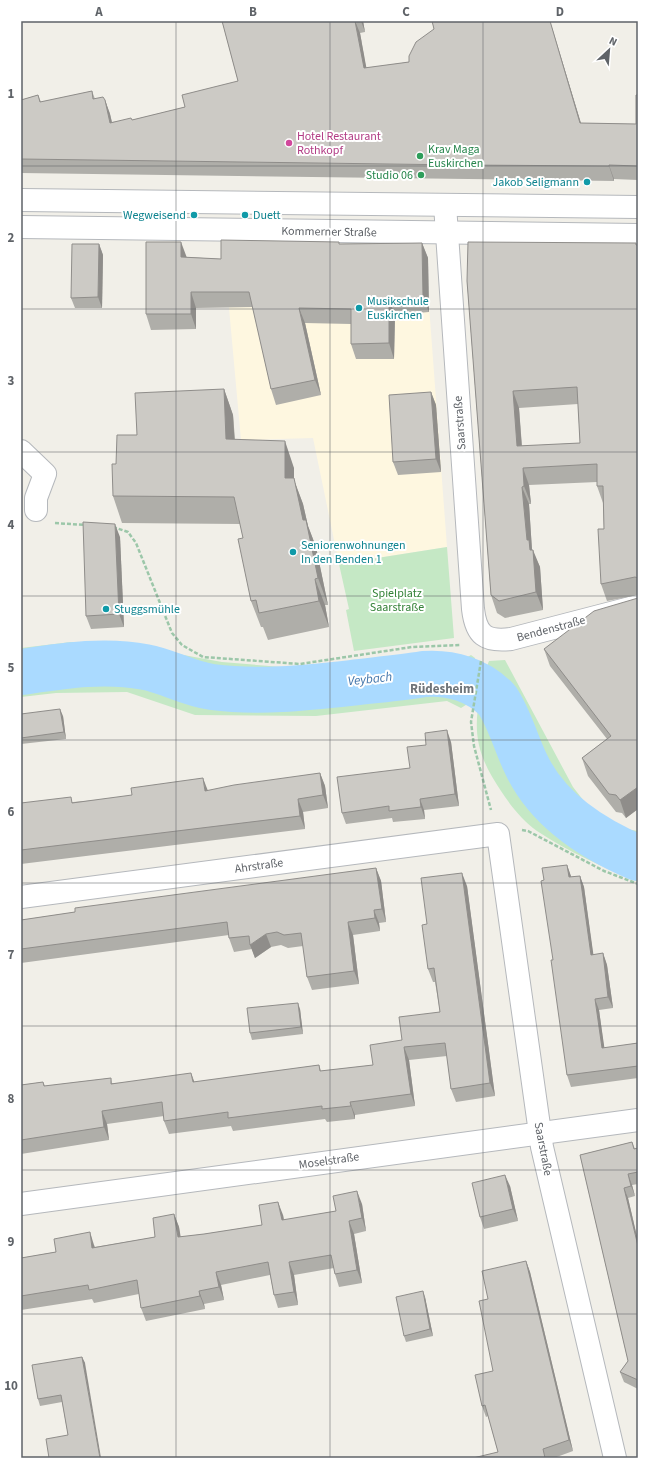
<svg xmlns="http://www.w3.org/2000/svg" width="659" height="1479" font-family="'Source Sans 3',sans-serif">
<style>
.commercial{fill:#fef7e0}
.green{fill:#c5e8c5}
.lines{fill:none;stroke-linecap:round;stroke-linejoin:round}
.river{stroke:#aadaff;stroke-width:46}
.minor-casing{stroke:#b5b8bc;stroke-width:24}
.tertiary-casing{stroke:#b5b8bc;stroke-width:24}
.path{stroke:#9cc7a9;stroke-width:2.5;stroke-dasharray:4 2;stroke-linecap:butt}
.minor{stroke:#fff;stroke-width:22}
.tertiary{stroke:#fff;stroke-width:22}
.wall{fill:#afaea9;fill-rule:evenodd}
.shaded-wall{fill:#8f8d8a}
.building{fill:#cccac5;stroke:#8f8d8a;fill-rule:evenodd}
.grid{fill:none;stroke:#5f6368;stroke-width:1;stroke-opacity:0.55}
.hotel-dot{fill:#d1479c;stroke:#fff;stroke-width:1.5}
.leisure-dot{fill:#2e9e5b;stroke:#fff;stroke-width:1.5}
.culture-dot{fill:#0f9aa8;stroke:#fff;stroke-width:1.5}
.labels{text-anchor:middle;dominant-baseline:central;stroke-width:4;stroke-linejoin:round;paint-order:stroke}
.hotel-label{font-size:12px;fill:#b23c85;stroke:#fff;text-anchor:start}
.leisure-label{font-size:12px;fill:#27864d;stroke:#fff;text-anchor:start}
.culture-label{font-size:12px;fill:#0d838f;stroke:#fff;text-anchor:start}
.street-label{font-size:12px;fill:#5f6368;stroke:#fff}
.park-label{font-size:12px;fill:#348238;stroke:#fff}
.water-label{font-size:13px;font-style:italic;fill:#4174aa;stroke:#fff}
.neighbourhood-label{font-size:13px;font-weight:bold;fill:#70757a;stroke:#fff}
.neatline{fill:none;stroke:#5f6368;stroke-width:1.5}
.grid-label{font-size:13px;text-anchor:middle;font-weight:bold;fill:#5f6368}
</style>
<rect width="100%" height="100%" fill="#f1efe8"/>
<polygon class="commercial" points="394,258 428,258 428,292 447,547 339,564 313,438 241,440 227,286"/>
<g class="green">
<polygon points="447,547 454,638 354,651 346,610 349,609 339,564"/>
<polygon points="71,642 130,642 178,654 222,662 305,669 414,653 466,658 471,655 475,658 475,668 469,703 461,708 447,701 316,716 195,715 127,692 56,693 21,697 21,648"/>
<path d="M505 660 573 787 587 805 626 829 638 831V882C604 867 568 852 537 831 523 821 510 805 501 791 479 758 472 736 480 696 482 684 484 673 489 661Z"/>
</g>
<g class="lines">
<path class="river" d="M21 672C62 666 103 659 145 667 168 671 188 684 212 687 258 693 305 688 351 683 375 680 400 678 424 674 451 672 478 680 497 700 510 719 516 744 526 764 547 809 593 839 638 858"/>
<g class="minor-casing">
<g id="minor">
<path d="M445 205 473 609C476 635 485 642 511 639L638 606"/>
<polyline points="21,451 45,474 36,498 36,510"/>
<polyline points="21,897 498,834 542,1147 615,1458"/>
<polyline points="21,1204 638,1120"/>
</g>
</g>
<g class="tertiary-casing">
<g id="tertiary">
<polyline points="21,200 638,207"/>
<polyline points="21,227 638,235"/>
</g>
</g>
<g class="path">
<polyline points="55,523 86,525"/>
<polyline points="113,527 128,532 136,543 172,633 182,645 203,657 300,664 412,647 460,645"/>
<polyline points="481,661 471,722 474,746 491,810"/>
<polyline points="522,830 528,831 604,871 638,884"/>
</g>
<use href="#minor" class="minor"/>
<use href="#tertiary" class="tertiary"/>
</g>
<g class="wall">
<polygon points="222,21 363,21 365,32 360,33 366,68 409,62 434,29 432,21 550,21 581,123 636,124 638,95 638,180 614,179 614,181 468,179 21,173 21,100 38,95 41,102 92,91 95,99 105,100 110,114 112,122 132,120 185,107 238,81"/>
<polygon points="339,242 339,244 422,243 428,258 429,312 395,315 394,359 356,359 351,344 351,324 305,323 321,395 276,405 271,389 253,307 196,308 196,329 151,330 146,314 187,257 221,259"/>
<polygon points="99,244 103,255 102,308 75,308 71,298"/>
<path d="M636 245H638V595L607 601 601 584 604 529 603 503 597 486V482L529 485 531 504H529L532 550 540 567 543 610 505 618 497 613 491 595 467 281ZM578 404 580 443 522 446 519 408Z"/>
<polygon points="224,389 233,415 235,439 294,468 294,480 303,504 308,526 316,547 328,605 325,605 329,627 268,640 263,627 261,627 251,601 243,538 240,524 122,523 113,496 116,464 137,435"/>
<polygon points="431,392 436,405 441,472 398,475 393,462"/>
<polygon points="120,537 124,627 91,629 86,616"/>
<polygon points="638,598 638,809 626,818 622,813 616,812 588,776 582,758 607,739 550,666 544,649"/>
<polygon points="21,714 63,716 66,739 21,744"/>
<polygon points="451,742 459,806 424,810 425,819 393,822 392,818 346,824 342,813"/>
<polygon points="320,773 325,786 328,808 303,812 305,829 21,864 21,803 73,802 208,791"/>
<polygon points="567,865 571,877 580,876 584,887 593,955 603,953 607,965 613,1008 599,1010 604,1048 638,1043 638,1078 571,1087 567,1075 544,880"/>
<polygon points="376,868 381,881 386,922 379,923 380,931 353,935 359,984 312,990 307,977 303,946 288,948 281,945 271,947 255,958 252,949 234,952 229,938 229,935 21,963 21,920"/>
<polygon points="467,886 495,1096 456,1102 451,1089 447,1056 409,1060 415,1106 355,1115 355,1119 327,1122 325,1119 233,1131 231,1126 169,1134 164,1121 164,1116 107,1124 109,1140 21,1154 21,1085 43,1082 45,1086 111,1078 112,1083 195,1082 319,1065 321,1071 373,1065 402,1040 440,1012 435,982 433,982 428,969 427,924"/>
<polygon points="300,1009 303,1034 252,1040 250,1033"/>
<polygon points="632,1142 635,1149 638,1148 638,1184 632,1185 635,1196 628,1198 638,1241 638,1389 624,1382 620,1372 628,1361 580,1155"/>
<polygon points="510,1186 518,1221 484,1229 480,1217"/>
<polygon points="362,1204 366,1231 354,1234 362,1283 339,1287 335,1274 334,1268 294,1275 298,1305 278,1308 274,1295 270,1275 221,1285 224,1300 204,1304 205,1309 146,1321 141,1308 139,1294 94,1303 92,1299 21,1310 21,1258 94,1245 95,1247 155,1237 174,1214 179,1227 180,1237 204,1234 262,1225 283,1215 284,1220 336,1211"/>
<polygon points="526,1261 530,1272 573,1451 554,1458 473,1458 498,1452 488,1416 486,1417 482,1406 493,1371 488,1299"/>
<polygon points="425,1297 433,1336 406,1342 404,1336"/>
<polygon points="82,1357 85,1363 68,1435 62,1402 40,1406 38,1399"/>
</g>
<g class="shaded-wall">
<polygon points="355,21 360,33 369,82 364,68"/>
<polygon points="361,21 363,21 365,32"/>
<polygon points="550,21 585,137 580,123"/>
<polygon points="105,100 110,114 115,137 110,123"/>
<polygon points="609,165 614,179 614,181 609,166"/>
<polygon points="181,242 187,258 181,257"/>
<polygon points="422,243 428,258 429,312 423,297"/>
<polygon points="99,244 103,255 102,308 98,297"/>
<polygon points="191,292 196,308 196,329 191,314"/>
<polygon points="389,300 395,315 394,359 389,343"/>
<polygon points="299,308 305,323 321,395 315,380"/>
<polygon points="224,389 233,415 236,466 226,439"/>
<polygon points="513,391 519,408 523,464 517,446"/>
<polygon points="431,392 436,405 441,472 436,459"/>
<polygon points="285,441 294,468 294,480 303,504 308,526 316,547 328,605 318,578 285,478"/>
<polygon points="523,468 529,485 531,504 524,486"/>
<polygon points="522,487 529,504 532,550 533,550 540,567 543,610 536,592 527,540"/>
<polygon points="115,524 120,537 124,627 119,614"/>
<polygon points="315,579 325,605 329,627 319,601"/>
<polygon points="60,709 63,716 66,739 64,732"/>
<polygon points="447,730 451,742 459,806 455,794"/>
<polygon points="320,773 325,786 328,808 323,795"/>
<polygon points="203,778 208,791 205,791"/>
<polygon points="638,787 638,809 626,818 620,800"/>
<polygon points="298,799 303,812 305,829 300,816"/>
<polygon points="420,799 424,810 425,819 421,807"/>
<polygon points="567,865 571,876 573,889 569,877"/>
<polygon points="376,868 381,881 386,922 382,909"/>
<polygon points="462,873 467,886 495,1096 490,1083"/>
<polygon points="580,876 584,887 595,966 591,955"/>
<polygon points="374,910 379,923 380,931 375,918"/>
<polygon points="348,922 353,935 359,984 354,971"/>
<polygon points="266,934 271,947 255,958 250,945"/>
<polygon points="603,953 607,965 613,1008 608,997"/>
<polygon points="595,999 599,1010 606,1059 602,1048"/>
<polygon points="298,1003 300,1009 303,1034 301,1027"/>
<polygon points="404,1047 409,1060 415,1106 411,1094"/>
<polygon points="191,1073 196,1086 193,1082"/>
<polygon points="350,1102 355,1115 355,1119 351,1106"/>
<polygon points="102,1111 107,1124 109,1140 104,1127"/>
<polygon points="628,1174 632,1185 635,1196 631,1186"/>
<polygon points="505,1175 510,1186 518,1221 513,1209"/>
<polygon points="624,1188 628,1198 638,1241 638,1246"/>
<polygon points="357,1191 362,1204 366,1231 362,1218"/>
<polygon points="278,1202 283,1215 286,1234 282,1220"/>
<polygon points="174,1214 179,1227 183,1250 178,1237"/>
<polygon points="349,1221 354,1234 362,1283 357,1270"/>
<polygon points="90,1232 94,1245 97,1261 92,1248"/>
<polygon points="526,1261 530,1272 573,1451 569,1440"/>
<polygon points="289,1262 294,1275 298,1305 294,1292"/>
<polygon points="216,1272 221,1285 224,1300 219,1287"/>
<polygon points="199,1291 204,1304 205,1309 200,1296"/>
<polygon points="423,1291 425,1297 433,1336 430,1329"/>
<polygon points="82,1357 85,1363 101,1458 100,1458"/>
</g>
<g class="building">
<polygon points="222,21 355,21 364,68 409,62 409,56 416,42 434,29 432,21 550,21 580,123 636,124 636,95 638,95 638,166 609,165 609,166 463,165 21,159 21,100 38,95 40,102 92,91 93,99 103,97 105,100 110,123 131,118 132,120 185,107 182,95 238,81"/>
<polygon points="221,240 339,242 339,244 422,243 423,297 389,300 389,343 351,344 351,309 299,308 315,380 271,389 249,292 191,292 191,314 146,314 146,242 181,242 181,257 221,259"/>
<path d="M468 242 636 243V245H638V578L635 577 601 584 598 529H604L603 486H597V464L523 468 524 486 522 487 527 540H529L530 550H533L536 592 499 601 491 595 467 281ZM577 387 580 443 517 446 513 391Z"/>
<polygon points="72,244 99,244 98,297 71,298"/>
<polygon points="224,389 226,439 285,441 285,478 294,478 303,520 306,520 318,578 315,579 319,601 259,613 256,600 251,601 238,539 243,538 234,497 113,496 112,464 116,464 117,435 137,435 135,393"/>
<polygon points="431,392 436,459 393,462 389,395"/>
<polygon points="83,522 115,524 119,614 86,616"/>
<polygon points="638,598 638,787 620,800 616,795 609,794 582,758 611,736 544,649 594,611"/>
<polygon points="60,709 64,732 21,738 21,714"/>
<polygon points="447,730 455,794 420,799 421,807 389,811 389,806 342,813 337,777 410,768 407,747 426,745 425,733"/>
<polygon points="320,773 323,795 298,799 300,816 21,850 21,803 71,797 72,803 132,795 131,788 203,778 205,791 234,785"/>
<polygon points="567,865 569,877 580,876 591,955 603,953 608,997 595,999 602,1048 638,1043 638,1066 567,1075 551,960 553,960 541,881 544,880 542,868"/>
<polygon points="376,868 382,909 374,910 375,918 348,922 354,971 307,977 301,933 284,935 277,932 266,934 250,945 249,936 229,938 227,922 21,949 21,920 75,912 75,908"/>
<polygon points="462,873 490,1083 451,1089 445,1043 404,1047 411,1094 350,1102 351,1106 322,1109 322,1106 228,1118 228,1112 164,1121 162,1102 102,1111 104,1127 21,1140 21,1085 43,1082 44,1086 111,1078 111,1084 191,1073 193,1082 319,1065 320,1071 373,1065 370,1045 402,1040 399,1017 440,1012 434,968 428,969 422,925 427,924 421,878"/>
<polygon points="298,1003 301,1027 250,1033 247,1008"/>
<polygon points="632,1142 634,1149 638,1148 638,1172 628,1174 631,1186 624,1188 638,1246 638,1380 620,1372 628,1361 580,1155"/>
<polygon points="505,1175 513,1209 480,1217 472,1183"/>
<polygon points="357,1191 362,1218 349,1221 357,1270 335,1274 331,1255 289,1262 294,1292 274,1295 268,1262 216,1272 219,1287 199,1291 200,1296 141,1308 137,1280 89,1290 88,1285 21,1296 21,1258 56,1252 54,1239 90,1232 92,1248 155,1237 153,1218 174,1214 178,1237 204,1234 262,1225 259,1205 278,1202 282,1220 336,1211 333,1196"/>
<polygon points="526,1261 569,1440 543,1449 545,1458 473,1458 498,1452 485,1405 482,1406 475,1375 493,1371 479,1301 488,1299 482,1271"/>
<polygon points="423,1291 430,1329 404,1336 396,1297"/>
<polygon points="82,1357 100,1458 49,1458 46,1439 68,1435 61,1395 38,1399 32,1365"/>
</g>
<path class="grid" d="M176 21V1458M330 21V1458M483 21V1458M21 166H638M21 309H638M21 452H638M21 596H638M21 740H638M21 883H638M21 1026H638M21 1170H638M21 1314H638"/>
<circle class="hotel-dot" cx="289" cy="143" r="4"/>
<g class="leisure-dot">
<circle cx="420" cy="156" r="4"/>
<circle cx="421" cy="175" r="4"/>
</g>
<g class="culture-dot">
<circle cx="587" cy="182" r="4"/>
<circle cx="194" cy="215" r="4"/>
<circle cx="245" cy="215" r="4"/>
<circle cx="359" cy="308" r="4"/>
<circle cx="293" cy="552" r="4"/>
<circle cx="106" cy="609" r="4"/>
</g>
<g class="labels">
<g class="hotel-label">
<text x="297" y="136">Hotel Restaurant<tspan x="297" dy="14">Rothkopf</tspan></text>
</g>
<g class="leisure-label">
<text x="428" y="149">Krav Maga<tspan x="428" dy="14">Euskirchen</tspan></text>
<text x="413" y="175" text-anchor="end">Studio 06</text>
</g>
<g class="culture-label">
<text x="579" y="182" text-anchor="end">Jakob Seligmann</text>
<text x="186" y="215" text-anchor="end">Wegweisend</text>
<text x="253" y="215">Duett</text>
<text x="367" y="301">Musikschule<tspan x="367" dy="14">Euskirchen</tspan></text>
<text x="301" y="545">Seniorenwohnungen<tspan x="301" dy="14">In den Benden 1</tspan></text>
<text x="114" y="609">Stuggsmühle</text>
</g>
<g class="street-label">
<text transform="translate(329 232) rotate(1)">Kommerner Straße</text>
<text transform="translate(460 423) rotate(-94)">Saarstraße</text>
<text transform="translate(551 629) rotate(-15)">Bendenstraße</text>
<text transform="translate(259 866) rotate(-8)">Ahrstraße</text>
<text transform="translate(543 1149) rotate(79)">Saarstraße</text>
<text transform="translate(329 1161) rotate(-8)">Moselstraße</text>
</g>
<g class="park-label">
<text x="397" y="593">Spielplatz<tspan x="397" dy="14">Saarstraße</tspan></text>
</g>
<g class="water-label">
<text transform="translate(370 679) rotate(-6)">Veybach</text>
</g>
<g class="neighbourhood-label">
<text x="442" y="689">Rüdesheim</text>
</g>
</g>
<rect width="659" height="1479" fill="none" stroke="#ffffff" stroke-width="44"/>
<g transform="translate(609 50) rotate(26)" stroke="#ffffff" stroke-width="3" paint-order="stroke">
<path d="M0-3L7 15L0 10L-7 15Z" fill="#5f6368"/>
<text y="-6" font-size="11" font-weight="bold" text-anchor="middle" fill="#5f6368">N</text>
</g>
<rect x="22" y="22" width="615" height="1435" class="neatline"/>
<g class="grid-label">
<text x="99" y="16">A</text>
<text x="253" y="16">B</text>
<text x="406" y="16">C</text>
<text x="560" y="16">D</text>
<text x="11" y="98">1</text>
<text x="11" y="242">2</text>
<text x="11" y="385">3</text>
<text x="11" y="529">4</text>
<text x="11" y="672">5</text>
<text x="11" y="816">6</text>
<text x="11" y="959">7</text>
<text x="11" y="1103">8</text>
<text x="11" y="1246">9</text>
<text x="11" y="1390">10</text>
</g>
</svg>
